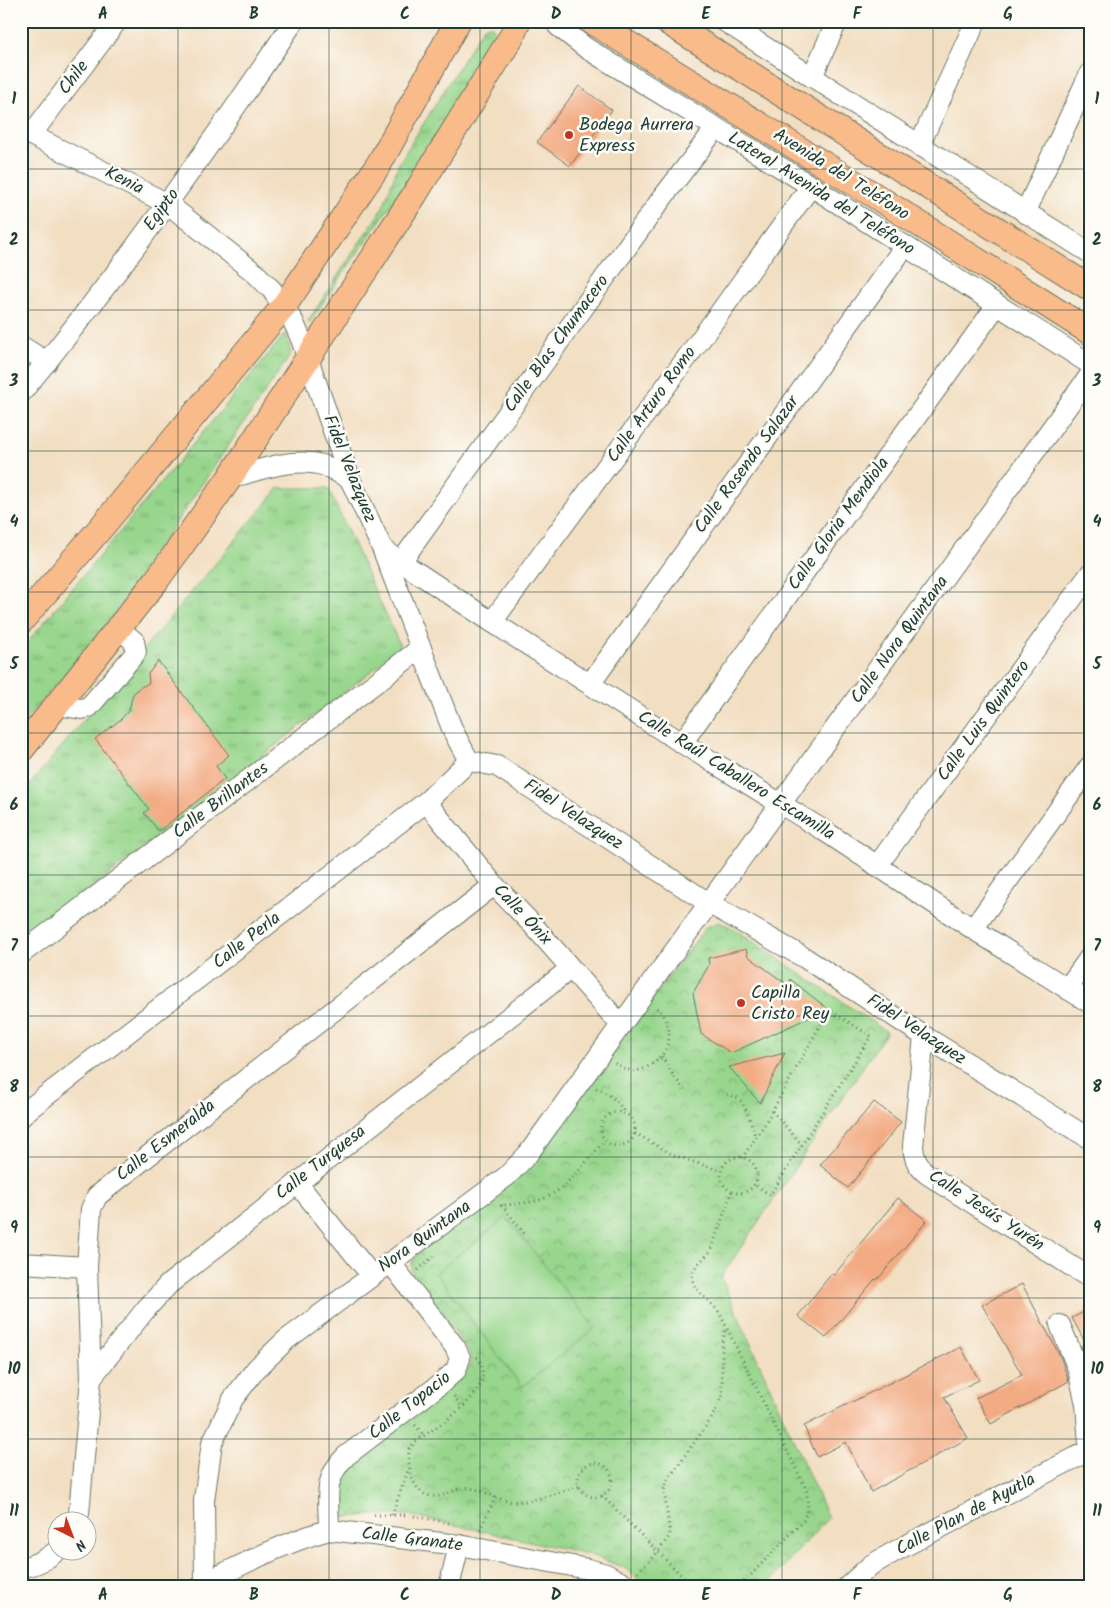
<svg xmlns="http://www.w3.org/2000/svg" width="1111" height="1608" font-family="Kalam,sans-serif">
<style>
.grass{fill:url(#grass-tufts);stroke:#5b8a60}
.park{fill:url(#park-crowns);stroke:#5b8a60}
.garden{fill:#97d68c;stroke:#5b8a60}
.building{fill:#f3ab83}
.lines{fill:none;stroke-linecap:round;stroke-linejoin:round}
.minor-casing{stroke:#697565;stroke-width:22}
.major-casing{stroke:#697565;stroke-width:27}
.path{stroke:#697565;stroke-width:3;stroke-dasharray:1 4;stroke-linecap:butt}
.minor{stroke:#fff;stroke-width:20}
.major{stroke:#fabb8b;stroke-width:25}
.grid{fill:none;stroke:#1f3d34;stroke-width:1;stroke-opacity:0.55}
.poi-dot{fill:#c8321e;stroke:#fdfcf7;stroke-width:2}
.labels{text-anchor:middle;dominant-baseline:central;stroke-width:5;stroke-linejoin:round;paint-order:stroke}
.street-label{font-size:18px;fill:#1f3d34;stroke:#fdfcf7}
.poi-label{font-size:18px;fill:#1f3d34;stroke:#fdfcf7;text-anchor:start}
.neatline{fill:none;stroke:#1f3d34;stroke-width:2}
.grid-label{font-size:16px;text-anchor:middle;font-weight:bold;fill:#1f3d34}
</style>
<defs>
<pattern id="grass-tufts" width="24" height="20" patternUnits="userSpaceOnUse" patternTransform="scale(1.25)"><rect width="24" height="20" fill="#97d68c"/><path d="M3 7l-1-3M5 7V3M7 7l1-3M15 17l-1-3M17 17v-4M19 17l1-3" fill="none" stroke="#7baf73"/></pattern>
<pattern id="park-crowns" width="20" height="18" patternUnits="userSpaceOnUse" patternTransform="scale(1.25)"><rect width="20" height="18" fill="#97d68c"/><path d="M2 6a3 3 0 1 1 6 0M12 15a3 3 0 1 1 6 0" fill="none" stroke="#7baf73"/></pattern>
</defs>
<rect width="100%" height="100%" fill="#fdfcf7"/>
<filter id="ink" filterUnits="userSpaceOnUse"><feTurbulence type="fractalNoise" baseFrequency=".02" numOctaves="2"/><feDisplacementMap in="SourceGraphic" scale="10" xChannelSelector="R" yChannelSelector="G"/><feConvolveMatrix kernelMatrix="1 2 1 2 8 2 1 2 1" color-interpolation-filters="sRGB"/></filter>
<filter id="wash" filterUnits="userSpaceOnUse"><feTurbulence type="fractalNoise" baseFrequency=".0096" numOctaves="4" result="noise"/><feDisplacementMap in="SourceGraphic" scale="20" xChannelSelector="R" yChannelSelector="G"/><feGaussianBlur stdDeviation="1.12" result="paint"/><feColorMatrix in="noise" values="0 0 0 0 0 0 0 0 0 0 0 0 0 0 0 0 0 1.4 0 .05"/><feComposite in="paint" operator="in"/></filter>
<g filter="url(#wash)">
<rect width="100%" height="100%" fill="#f2dec1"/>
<g class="grass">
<polygon points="489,25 493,27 496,32 495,38 411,176 309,323 308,321 383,207 399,163 483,28"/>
<polygon points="286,333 291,354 93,644 21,725 21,650"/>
<polygon points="279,488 328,488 401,648 21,943 21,795"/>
</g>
<polygon class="park" points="719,922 731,927 887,1032 721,1277 828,1518 765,1587 647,1587 625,1568 588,1554 409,1515 373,1515 347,1517 339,1514 334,1507 340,1469 354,1456 468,1369 470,1364 470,1354 411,1271 412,1263 417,1254 542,1148 706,927"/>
<polygon class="garden" points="506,1217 595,1328 522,1387 436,1273"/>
<g id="blocks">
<g class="building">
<polygon points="579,86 612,110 570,166 537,142"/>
<polygon points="158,661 229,755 216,766 225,779 159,831 144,813 149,809 95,739 120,720 129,710 133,694 139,688 149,683 148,674"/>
<polygon points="746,949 748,956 793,989 790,979 828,1009 731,1053 701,1034 693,993 709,965 708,958"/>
<polygon points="785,1053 760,1103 729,1067"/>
<polygon points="874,1102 901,1122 848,1188 820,1165"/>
<polygon points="898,1198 927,1221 877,1280 875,1279 826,1338 798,1316 832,1273 834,1275"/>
<polygon points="1022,1284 1060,1356 1069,1381 991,1424 976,1398 1022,1375 982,1305"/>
<polygon points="1090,1309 1090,1367 1081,1346 1086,1344 1072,1318"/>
<polygon points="961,1347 979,1380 944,1397 968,1438 871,1492 846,1442 817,1457 804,1426"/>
</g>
</g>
</g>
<g filter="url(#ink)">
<use href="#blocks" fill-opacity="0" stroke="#697565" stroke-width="1"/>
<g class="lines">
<g class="minor-casing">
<g id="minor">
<polyline points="557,21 558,26 586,48 811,186 1090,364"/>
<polyline points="724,21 1090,253"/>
<polyline points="812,77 837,21"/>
<polyline points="21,130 168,204 255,273 272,290 293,321 301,339 350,479 382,548 453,731 469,761"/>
<polyline points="31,135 117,21"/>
<polyline points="919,146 976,21"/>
<polyline points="1025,213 1090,73"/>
<polyline points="21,346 47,362"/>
<path d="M21 393C119 275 208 149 294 21"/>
<path d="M229 479C257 470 296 456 325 466 333 469 342 475 350 479"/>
<polyline points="382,548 401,562 492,622 682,743 823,830 973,929 1090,1003"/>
<polyline points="401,562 660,201 716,128"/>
<polyline points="492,622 700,340 811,186"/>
<polyline points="590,684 905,246"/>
<polyline points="57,705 82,709 89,707 134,655 136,652 134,641 118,628"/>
<polyline points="682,743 823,546 997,305"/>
<polyline points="469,761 497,766 710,904 805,958 924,1036 1090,1139"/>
<polyline points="426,802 494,885 532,924 621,1025"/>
<polyline points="877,866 1090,574"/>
<polyline points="973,929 1090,766"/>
<polyline points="21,954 421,648"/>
<polyline points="1067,989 1090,957"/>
<path d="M924 1036 913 1146C914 1158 917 1166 927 1174L1090 1278"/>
<polyline points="21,1117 29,1109 426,802 469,761"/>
<polyline points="297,1183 372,1276"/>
<polyline points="21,1263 87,1267"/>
<polyline points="1060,1325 1078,1369 1086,1404 1090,1458"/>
<polyline points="91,1378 146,1309 169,1284 570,969"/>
<polyline points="76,1520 79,1513 91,1378 87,1267 91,1209 97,1196 494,885"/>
<path d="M329 1530C329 1499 322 1479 346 1456L443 1382 456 1370 460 1358 455 1347 390 1262"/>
<path d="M21 1567C36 1566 47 1559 58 1550"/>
<polyline points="205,1583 204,1500 212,1443 233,1399 256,1369 286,1340 507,1176 528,1154 1090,375"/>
<path d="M200 1587C209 1580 221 1575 231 1570 263 1554 295 1539 329 1530L459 1545 588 1569 606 1574 629 1587"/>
<polyline points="449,1587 459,1545"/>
<polyline points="847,1587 871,1565 901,1548 1090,1450"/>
</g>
</g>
<g class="major-casing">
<g id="major">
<polyline points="591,21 869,192 1090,332"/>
<polyline points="666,21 1090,288"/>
<polyline points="21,621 104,524 284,306 379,164 458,21"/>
<polyline points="21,750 156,581 229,479 415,194 512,36 518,21"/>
</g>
</g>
<g class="path">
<polyline points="662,1056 673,1075 684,1090"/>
<path d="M615 1063C619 1066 624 1069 629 1070 637 1072 645 1069 652 1064 673 1051 675 1024 656 1007"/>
<path d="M596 1088C609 1094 617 1099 624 1112"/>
<path d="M727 1095C728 1095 735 1096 736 1097 745 1101 753 1128 755 1137"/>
<polyline points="772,1111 802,1145"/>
<circle cx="618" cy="1129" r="17"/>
<polyline points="635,1133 673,1155 721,1171"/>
<circle cx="739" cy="1175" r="18"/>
<polyline points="742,1158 763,1127 829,1010 871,1036 770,1195 754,1184"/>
<path d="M732 1191 711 1250C707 1256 702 1259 697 1265 681 1286 710 1298 720 1314L806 1489C808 1501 809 1510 803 1521L739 1587"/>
<polyline points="502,1205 526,1236"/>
<path d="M500 1206C515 1203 535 1204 549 1196 572 1183 587 1159 605 1141"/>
<polyline points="418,1270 435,1255"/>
<path d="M477 1357C502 1391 436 1426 415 1442L409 1449C407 1470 414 1503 443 1495 451 1493 459 1486 468 1488 482 1489 494 1498 508 1501 527 1505 559 1492 579 1486"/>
<polyline points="454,1396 462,1408"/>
<polyline points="415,1425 424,1435"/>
<circle cx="595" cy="1480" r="17"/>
<polyline points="602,1496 693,1587"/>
<polyline points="374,1515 409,1515 449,1523"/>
<polyline points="392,1515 409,1468"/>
<polyline points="480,1530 496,1496"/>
<polyline points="638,1572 658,1552 670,1535 664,1490 667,1481 711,1419 722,1396 722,1343 726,1327"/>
</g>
<use href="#minor" class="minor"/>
<use href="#major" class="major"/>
</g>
</g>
<path class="grid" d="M178 21V1587M329 21V1587M480 21V1587M631 21V1587M782 21V1587M933 21V1587M21 169H1090M21 310H1090M21 451H1090M21 592H1090M21 733H1090M21 875H1090M21 1016H1090M21 1157H1090M21 1298H1090M21 1439H1090"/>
<g class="poi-dot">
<circle cx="569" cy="135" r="5"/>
<circle cx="741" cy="1003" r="5"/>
</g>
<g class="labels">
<g class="street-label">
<text transform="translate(74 78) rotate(-53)">Chile</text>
<text transform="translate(841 175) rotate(32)">Avenida del Teléfono</text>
<text transform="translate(124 181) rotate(27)">Kenia</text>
<text transform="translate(821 194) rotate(32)">Lateral Avenida del Teléfono</text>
<text transform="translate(162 210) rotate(-54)">Egipto</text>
<text transform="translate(557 344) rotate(-54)">Calle Blas Chumacero</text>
<text transform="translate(652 405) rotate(-54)">Calle Arturo Romo</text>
<text transform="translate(747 465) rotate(-54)">Calle Rosendo Salazar</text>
<text transform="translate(349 469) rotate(68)">Fidel Velazquez</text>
<text transform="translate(839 524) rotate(-54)">Calle Gloria Mendiola</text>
<text transform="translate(900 640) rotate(-54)">Calle Nora Quintana</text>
<text transform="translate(984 721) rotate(-54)">Calle Luis Quintero</text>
<text transform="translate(736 776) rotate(32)">Calle Raúl Caballero Escamilla</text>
<text transform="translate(221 801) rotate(-37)">Calle Brillantes</text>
<text transform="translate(573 815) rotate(33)">Fidel Velazquez</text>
<text transform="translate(522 915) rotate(47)">Calle Ónix</text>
<text transform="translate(247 941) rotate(-38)">Calle Perla</text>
<text transform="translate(916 1030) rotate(33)">Fidel Velazquez</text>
<text transform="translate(166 1141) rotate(-38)">Calle Esmeralda</text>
<text transform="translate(321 1163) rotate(-38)">Calle Turquesa</text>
<text transform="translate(986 1211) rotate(33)">Calle Jesús Yurén</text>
<text transform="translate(425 1237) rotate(-36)">Nora Quintana</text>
<text transform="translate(410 1406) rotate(-38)">Calle Topacio</text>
<text transform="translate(966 1515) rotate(-28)">Calle Plan de Ayutla</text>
<text transform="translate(412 1540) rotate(7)">Calle Granate</text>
</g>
<g class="poi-label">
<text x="579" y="125">Bodega Aurrera<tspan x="579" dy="21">Express</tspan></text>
<text x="751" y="993">Capilla<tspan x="751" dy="21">Cristo Rey</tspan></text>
</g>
</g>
<rect width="1111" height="1608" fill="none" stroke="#fdfcf7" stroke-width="55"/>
<g transform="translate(72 1536) rotate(138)"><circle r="24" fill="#fdfcf7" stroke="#a4b0a9"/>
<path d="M0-4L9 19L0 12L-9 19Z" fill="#c8321e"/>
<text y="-8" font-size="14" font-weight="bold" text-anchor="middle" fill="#1f3d34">N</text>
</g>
<rect x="28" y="28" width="1056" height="1552" class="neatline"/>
<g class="grid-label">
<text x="103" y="19">A</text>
<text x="254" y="19">B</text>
<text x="405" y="19">C</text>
<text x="556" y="19">D</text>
<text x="706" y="19">E</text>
<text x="857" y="19">F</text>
<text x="1008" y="19">G</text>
<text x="14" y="104">1</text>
<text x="1097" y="104">1</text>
<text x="14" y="245">2</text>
<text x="1097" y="245">2</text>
<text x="14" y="386">3</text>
<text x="1097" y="386">3</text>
<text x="14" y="527">4</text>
<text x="1097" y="527">4</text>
<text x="14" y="669">5</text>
<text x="1097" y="669">5</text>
<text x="14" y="810">6</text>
<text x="1097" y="810">6</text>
<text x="14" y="951">7</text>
<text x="1097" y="951">7</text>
<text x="14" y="1092">8</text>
<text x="1097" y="1092">8</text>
<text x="14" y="1233">9</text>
<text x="1097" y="1233">9</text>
<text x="14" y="1374">10</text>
<text x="1097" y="1374">10</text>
<text x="14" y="1516">11</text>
<text x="1097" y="1516">11</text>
<text x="103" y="1600">A</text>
<text x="254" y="1600">B</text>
<text x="405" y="1600">C</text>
<text x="556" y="1600">D</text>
<text x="706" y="1600">E</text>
<text x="857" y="1600">F</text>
<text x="1008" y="1600">G</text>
</g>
</svg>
